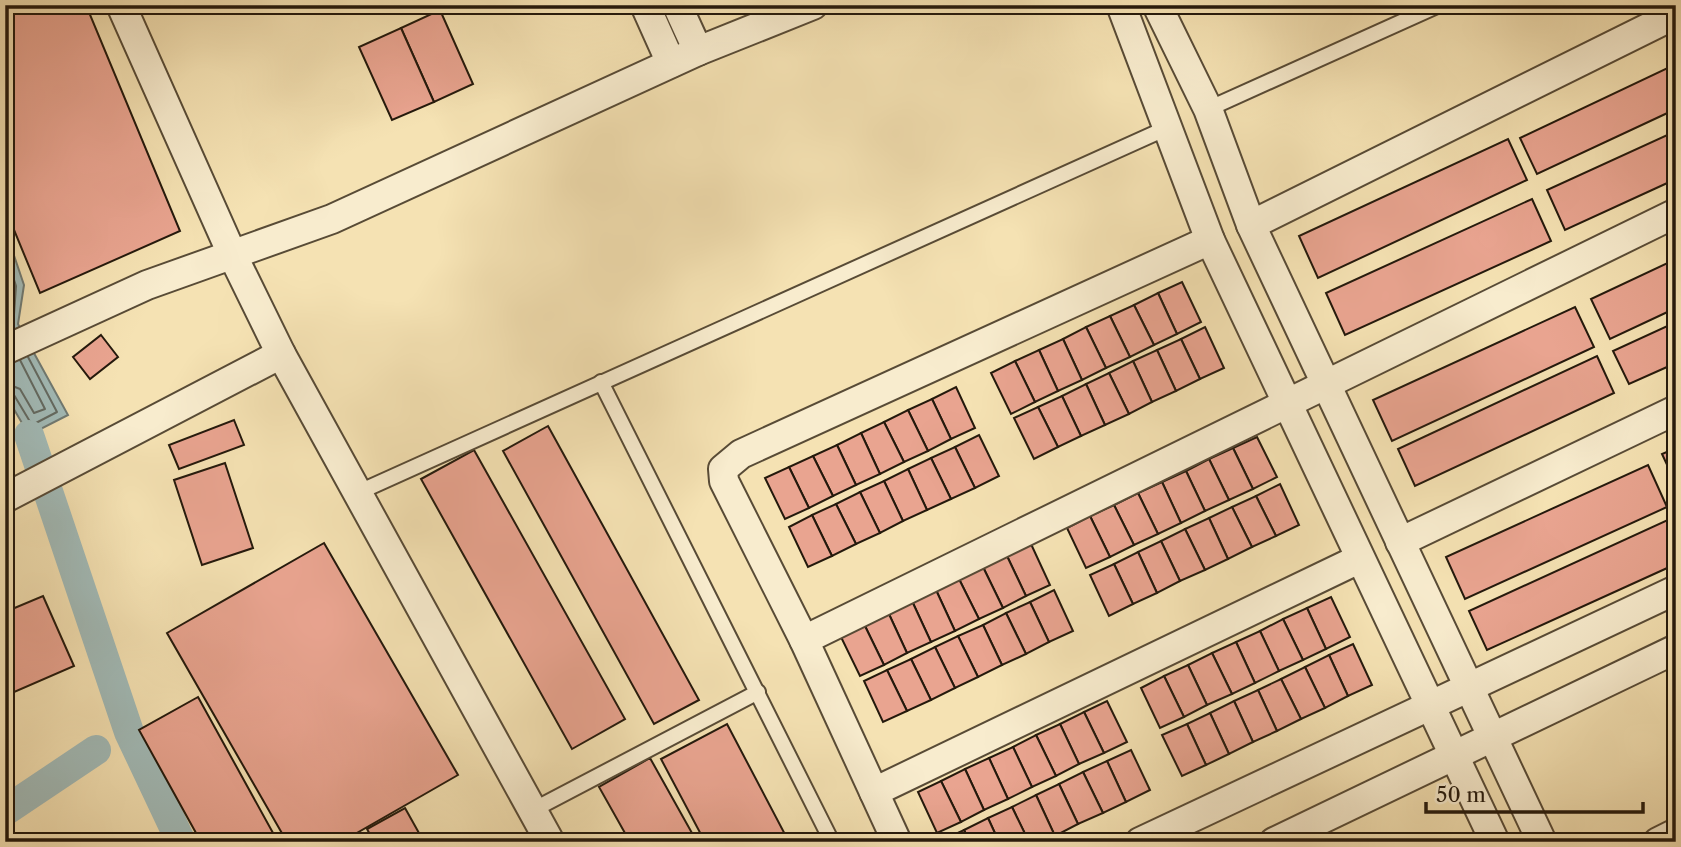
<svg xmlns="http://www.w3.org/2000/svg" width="1681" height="847" font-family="'Libre Caslon Text',serif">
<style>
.water{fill:#a2bbb8;stroke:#707a73;stroke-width:2}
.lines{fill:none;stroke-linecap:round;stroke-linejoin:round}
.shore{stroke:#636a62;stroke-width:2}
.canal{stroke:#a2bbb8;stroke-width:30}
.building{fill:#e9a490;stroke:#24190c;stroke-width:2}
.service-casing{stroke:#584b36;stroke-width:18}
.minor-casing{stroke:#584b36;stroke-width:32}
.service{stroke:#f8ecce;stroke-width:14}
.minor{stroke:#f8ecce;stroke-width:28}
</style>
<rect width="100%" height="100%" fill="#f5e2b3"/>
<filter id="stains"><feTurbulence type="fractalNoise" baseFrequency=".00286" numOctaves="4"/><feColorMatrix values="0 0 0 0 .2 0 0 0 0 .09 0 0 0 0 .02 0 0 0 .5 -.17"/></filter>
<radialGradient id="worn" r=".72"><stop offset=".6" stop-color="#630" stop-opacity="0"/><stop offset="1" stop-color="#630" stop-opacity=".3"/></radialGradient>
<polygon class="water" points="5,229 24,285 18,324 68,415 29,435 5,394"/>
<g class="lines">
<g class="shore">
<polyline points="5,251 16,286 13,329"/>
<polyline points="5,383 20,389 34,413 45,409 20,360"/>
<polyline points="5,392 14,395 32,425 57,412 28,357"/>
</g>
<g class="canal">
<polyline points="29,435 129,732 181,842"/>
<polyline points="5,811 96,750"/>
</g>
</g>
<g class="building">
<polygon points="5,5 86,5 180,231 40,293 5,208"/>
<polygon points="440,10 473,84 434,102 401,28"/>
<polygon points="401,28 434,102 392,120 359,47"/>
<polygon points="1676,64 1676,109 1537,174 1520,138"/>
<polygon points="1676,131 1676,179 1565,230 1547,190"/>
<polygon points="1508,139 1527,180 1318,278 1299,236"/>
<polygon points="1532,199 1551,241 1345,335 1326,293"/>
<polygon points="1676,259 1676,308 1610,339 1591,299"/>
<polygon points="1182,282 1201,322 1177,334 1158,293"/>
<polygon points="1158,293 1177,334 1154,345 1134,305"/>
<polygon points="1134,305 1154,345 1130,357 1110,316"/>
<polygon points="1575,307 1594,347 1392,441 1373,400"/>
<polygon points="1110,316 1130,357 1106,368 1086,327"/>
<polygon points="1676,322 1676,363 1629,384 1613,351"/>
<polygon points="1086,327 1106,368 1082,380 1063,339"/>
<polygon points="1205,327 1224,368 1200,379 1181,339"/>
<polygon points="101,335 118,357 90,379 73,357"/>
<polygon points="1063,339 1082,380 1058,391 1039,350"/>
<polygon points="1181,339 1200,379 1176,391 1157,350"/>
<polygon points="1039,350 1058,391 1035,402 1015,361"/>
<polygon points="1157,350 1176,391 1152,402 1133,361"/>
<polygon points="1597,356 1614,393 1415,486 1398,449"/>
<polygon points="1015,361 1035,402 1011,414 991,373"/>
<polygon points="1133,361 1152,402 1129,414 1109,373"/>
<polygon points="1109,373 1129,414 1105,425 1086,384"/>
<polygon points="1086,384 1105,425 1081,436 1062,396"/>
<polygon points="956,387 975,428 951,439 932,399"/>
<polygon points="1062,396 1081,436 1058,447 1038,407"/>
<polygon points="932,399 951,439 928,451 908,410"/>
<polygon points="1038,407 1058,447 1034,459 1014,418"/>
<polygon points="908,410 928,451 904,462 884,422"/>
<polygon points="234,420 244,445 179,469 169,445"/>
<polygon points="884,422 904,462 880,474 861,433"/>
<polygon points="548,426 699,700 654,724 503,451"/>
<polygon points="861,433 880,474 856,485 837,445"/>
<polygon points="979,435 999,476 975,488 955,447"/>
<polygon points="1257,437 1277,477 1253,489 1233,448"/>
<polygon points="837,445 856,485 833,496 813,456"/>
<polygon points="955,447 975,488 951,499 931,458"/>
<polygon points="1233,448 1253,489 1229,500 1209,459"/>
<polygon points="1676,448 1676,484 1662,454"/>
<polygon points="474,450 625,719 572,749 421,479"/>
<polygon points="813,456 833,496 809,508 789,467"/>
<polygon points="931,458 951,499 927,510 908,469"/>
<polygon points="1209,459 1229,500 1205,511 1186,471"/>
<polygon points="225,463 253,548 202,565 174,480"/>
<polygon points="1648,465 1667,507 1465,599 1446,557"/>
<polygon points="789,467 809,508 785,519 765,478"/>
<polygon points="908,469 927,510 903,521 884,481"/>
<polygon points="1186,471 1205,511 1181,523 1162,482"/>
<polygon points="884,481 903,521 880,533 860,492"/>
<polygon points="1162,482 1181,523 1158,534 1138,493"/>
<polygon points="1280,484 1299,525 1276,536 1256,496"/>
<polygon points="860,492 880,533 856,544 836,504"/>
<polygon points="1138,493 1158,534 1134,545 1114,505"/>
<polygon points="1256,496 1276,536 1252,547 1232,507"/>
<polygon points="836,504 856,544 832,556 812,515"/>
<polygon points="1114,505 1134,545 1110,557 1090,516"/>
<polygon points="1232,507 1252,547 1228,559 1209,518"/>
<polygon points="812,515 832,556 808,567 789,527"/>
<polygon points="1090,516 1110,557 1086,568 1067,528"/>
<polygon points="1209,518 1228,559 1205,570 1185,529"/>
<polygon points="1672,518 1676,527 1676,564 1487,650 1469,611"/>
<polygon points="1185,529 1205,570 1180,581 1161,541"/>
<polygon points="1161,541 1180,581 1157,593 1138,552"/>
<polygon points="324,543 458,775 341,842 287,842 167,633"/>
<polygon points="1031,544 1050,585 1026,596 1007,556"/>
<polygon points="1138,552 1157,593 1133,604 1114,564"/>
<polygon points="1007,556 1026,596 1003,608 983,567"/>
<polygon points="1114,564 1133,604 1109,616 1090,575"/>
<polygon points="983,567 1003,608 979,619 959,579"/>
<polygon points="959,579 979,619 955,631 936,590"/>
<polygon points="936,590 955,631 931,642 912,601"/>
<polygon points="1054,590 1073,631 1049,642 1030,602"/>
<polygon points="43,596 74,666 5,696 5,612"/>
<polygon points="1331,597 1350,637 1326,649 1307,608"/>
<polygon points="912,601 931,642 907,653 888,612"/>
<polygon points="1030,602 1049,642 1026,654 1006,613"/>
<polygon points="1307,608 1326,649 1303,660 1283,619"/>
<polygon points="888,612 907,653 884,665 864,624"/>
<polygon points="1006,613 1026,654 1002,665 983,625"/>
<polygon points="1283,619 1303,660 1279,671 1260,631"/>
<polygon points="864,624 884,665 860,676 840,635"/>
<polygon points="983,625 1002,665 978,677 958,636"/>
<polygon points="1260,631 1279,671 1255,683 1236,642"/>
<polygon points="958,636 978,677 955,688 935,647"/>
<polygon points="1236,642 1255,683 1232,694 1212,653"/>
<polygon points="1353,644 1372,685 1348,696 1329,655"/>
<polygon points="935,647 955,688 931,700 911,659"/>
<polygon points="1212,653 1232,694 1207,705 1188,665"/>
<polygon points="1329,655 1348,696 1325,708 1305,667"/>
<polygon points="911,659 931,700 907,711 887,670"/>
<polygon points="1188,665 1207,705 1184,717 1164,676"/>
<polygon points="1305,667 1325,708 1301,719 1281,679"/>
<polygon points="887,670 907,711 883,722 864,681"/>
<polygon points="1164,676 1184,717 1160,728 1141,688"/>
<polygon points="1281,679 1301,719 1277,731 1258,690"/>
<polygon points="1258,690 1277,731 1253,742 1234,701"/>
<polygon points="198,697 278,842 201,842 139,730"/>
<polygon points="1107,701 1127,742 1104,753 1084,712"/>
<polygon points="1234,701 1253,742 1229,754 1210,713"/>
<polygon points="1084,712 1104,753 1079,764 1060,724"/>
<polygon points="1210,713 1229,754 1206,765 1187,724"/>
<polygon points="727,724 789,842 705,842 661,759"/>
<polygon points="1060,724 1079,764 1056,776 1036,735"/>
<polygon points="1187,724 1206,765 1182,776 1162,735"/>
<polygon points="1036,735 1056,776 1032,787 1013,747"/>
<polygon points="1013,747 1032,787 1008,799 989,758"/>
<polygon points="1131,750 1150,790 1126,802 1107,761"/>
<polygon points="650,758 697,842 630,842 599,787"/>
<polygon points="989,758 1008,799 984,810 965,769"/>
<polygon points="1107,761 1126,802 1103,813 1083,772"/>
<polygon points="965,769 984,810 961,822 941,781"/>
<polygon points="1083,772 1103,813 1078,824 1059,784"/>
<polygon points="941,781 961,822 937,833 918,792"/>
<polygon points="1059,784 1078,824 1055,836 1036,795"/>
<polygon points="1036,795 1055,836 1043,842 1029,842 1012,807"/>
<polygon points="1012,807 1029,842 999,842 988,818"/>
<polygon points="405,808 424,842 374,842 367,829"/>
<polygon points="988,818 999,842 970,842 964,830"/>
<polygon points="964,830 970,842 941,842 940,841"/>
</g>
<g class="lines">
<g class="service-casing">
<g id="service">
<polyline points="1208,109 1439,5"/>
<polyline points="601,382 832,842"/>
<polyline points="357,493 1169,127"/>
<polyline points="533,810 758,692"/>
</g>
</g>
<g class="minor-casing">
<g id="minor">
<polyline points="121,5 232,254 281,354 550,842"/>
<polyline points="645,5 671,63"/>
<polyline points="677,5 698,51"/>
<polyline points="1121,5 1210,240 1495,842"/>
<polyline points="1157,5 1208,109 1251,225 1542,842"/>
<polyline points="1251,225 1676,14"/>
<polyline points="1210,240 741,454 723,469 724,481 804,640 1676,213"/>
<polyline points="5,350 147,285 332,219 698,51 813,5"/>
<polyline points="5,498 281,354"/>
<polyline points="1400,542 1676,410"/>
<polyline points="804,640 897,842"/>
<polyline points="874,792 1359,559"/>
<polyline points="1140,842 1676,590"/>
<polyline points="1274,842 1676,649"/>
<polyline points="1658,842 1676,833"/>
</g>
</g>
<use href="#service" class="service"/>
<use href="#minor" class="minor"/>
</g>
<rect width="1681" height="847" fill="none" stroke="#f5e2b3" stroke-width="28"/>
<rect x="7" y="7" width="1667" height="833" fill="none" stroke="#24190c" stroke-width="3.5"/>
<rect x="14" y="14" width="1653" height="819" fill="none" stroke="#24190c" stroke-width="2"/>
<path d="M1426 802v10h217v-10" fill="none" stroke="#24190c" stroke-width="3.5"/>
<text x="1436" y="802" font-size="21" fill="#24190c" stroke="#f8ecce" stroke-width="5" paint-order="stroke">50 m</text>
<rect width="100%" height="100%" filter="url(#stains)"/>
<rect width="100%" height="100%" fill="url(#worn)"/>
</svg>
